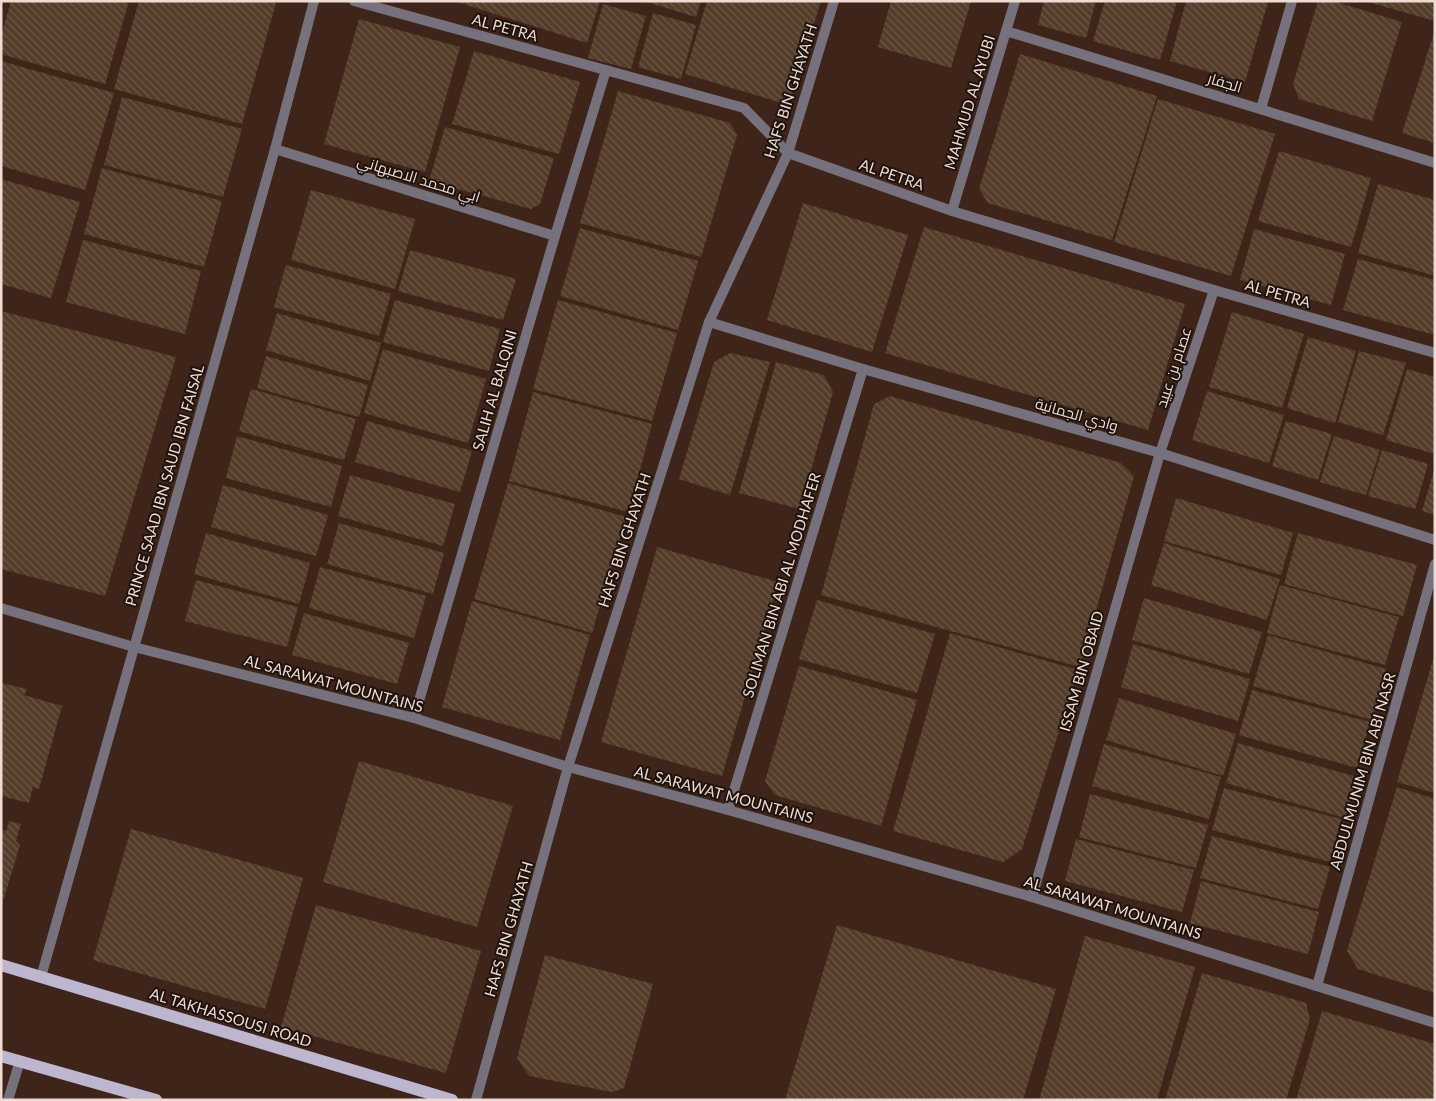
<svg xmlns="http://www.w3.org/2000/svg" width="1436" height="1101" font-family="Lato,Cairo,sans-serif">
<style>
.building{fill:url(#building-back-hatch)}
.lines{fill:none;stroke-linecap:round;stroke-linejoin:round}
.street{stroke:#75727d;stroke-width:10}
.primary{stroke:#bdb6cf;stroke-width:12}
.labels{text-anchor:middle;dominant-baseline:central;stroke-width:4;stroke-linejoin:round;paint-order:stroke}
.street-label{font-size:15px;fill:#eddbd4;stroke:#1d120c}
</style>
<defs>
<pattern id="building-back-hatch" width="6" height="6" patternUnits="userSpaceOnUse" patternTransform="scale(1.25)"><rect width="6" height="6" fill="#533c29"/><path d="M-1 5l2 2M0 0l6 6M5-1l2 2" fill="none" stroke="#6c5847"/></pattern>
</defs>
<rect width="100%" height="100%" fill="#3f2519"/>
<g class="building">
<polygon points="11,1 129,1 105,84 1,54 1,37"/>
<polygon points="139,1 269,1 276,3 242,124 114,89"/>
<polygon points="454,1 600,1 587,43"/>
<polygon points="643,1 701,1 696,17"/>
<polygon points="707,1 821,1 792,95 779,102 685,74"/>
<polygon points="891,1 971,1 951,68 878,47"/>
<polygon points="1044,1 1096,1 1086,38 1038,25"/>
<polygon points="1105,1 1177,1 1160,60 1093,41"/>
<polygon points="1186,1 1268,2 1245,82 1170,61"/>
<polygon points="1318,1 1333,1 1402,22 1372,121 1299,99 1293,84"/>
<polygon points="1368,1 1435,1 1435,21 1368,2"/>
<polygon points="603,4 646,16 631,69 588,58"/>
<polygon points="653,13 696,25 681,79 638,67"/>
<polygon points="359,19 460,47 425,172 324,144"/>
<polygon points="1435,30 1435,143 1402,133"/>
<polygon points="474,51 580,82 559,154 452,124"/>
<polygon points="1020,54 1157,96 1112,240 988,203 979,189"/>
<polygon points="1,61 114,93 85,190 1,166"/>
<polygon points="618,91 730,123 737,135 701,257 580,223"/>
<polygon points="122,97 242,129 223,197 104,165"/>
<polygon points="1158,99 1275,134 1231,276 1114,242"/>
<polygon points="445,127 554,158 540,204 531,209 429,181"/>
<polygon points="1279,151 1371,178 1351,247 1258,221"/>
<polygon points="102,168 222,201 204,267 84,234"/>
<polygon points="1,179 80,202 51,298 1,284"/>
<polygon points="1378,184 1435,200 1435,276 1358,253"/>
<polygon points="311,190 415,219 395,289 291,260"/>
<polygon points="803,203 908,235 872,352 767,320"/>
<polygon points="924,227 1185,304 1148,430 885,353"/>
<polygon points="580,228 698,261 678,330 560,296"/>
<polygon points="1254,229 1345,254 1331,305 1240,280"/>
<polygon points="83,240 201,271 185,334 66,302"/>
<polygon points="410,250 516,279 503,320 398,291"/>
<polygon points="1358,259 1435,280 1435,335 1343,310"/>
<polygon points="286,265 391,294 379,336 274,307"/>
<polygon points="395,300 500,329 489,371 383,342"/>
<polygon points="558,300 677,333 652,421 533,389"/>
<polygon points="1,311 176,357 105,596 1,569"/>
<polygon points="1232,312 1304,334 1282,408 1209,387"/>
<polygon points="277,313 381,343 370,381 266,350"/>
<polygon points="1308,337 1356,351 1335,423 1287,408"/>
<polygon points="383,349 486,379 468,443 364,413"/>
<polygon points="1359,351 1406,363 1383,435 1338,422"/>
<polygon points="730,353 770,362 730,495 679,479 714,362"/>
<polygon points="266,356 368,385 359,417 257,388"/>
<polygon points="776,362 824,375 833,392 800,509 739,493"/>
<polygon points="1407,369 1435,377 1435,454 1386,440"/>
<polygon points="251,389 356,419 344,460 239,431"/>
<polygon points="1207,391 1284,415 1269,463 1192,440"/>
<polygon points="533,392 652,424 629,512 509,481"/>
<polygon points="890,396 1121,463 1134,476 1080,667 821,595 874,404"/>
<polygon points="367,421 472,451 460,492 355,462"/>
<polygon points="1286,421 1332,434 1318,480 1272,466"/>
<polygon points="237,436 342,466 331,507 226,478"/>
<polygon points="1334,436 1380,450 1366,495 1320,482"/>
<polygon points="1382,450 1428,464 1415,509 1368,496"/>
<polygon points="1434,470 1435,470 1435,515 1422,511"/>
<polygon points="350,475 455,504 443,546 338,516"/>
<polygon points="508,483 626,517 592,633 474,599"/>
<polygon points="223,485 328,515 316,556 211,527"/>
<polygon points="1176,498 1293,533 1281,575 1164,541"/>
<polygon points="339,523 444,553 433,594 327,564"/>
<polygon points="206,533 310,563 299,604 194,574"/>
<polygon points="1298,533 1417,565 1403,616 1284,584"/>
<polygon points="1164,543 1280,579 1267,620 1151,585"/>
<polygon points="657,547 778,582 722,776 601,742"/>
<polygon points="320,567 426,596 414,638 309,608"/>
<polygon points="196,580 298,607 287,647 185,621"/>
<polygon points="1280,585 1399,617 1385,665 1267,633"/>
<polygon points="1144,598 1262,632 1249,674 1132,640"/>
<polygon points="817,600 935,634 917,693 799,659"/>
<polygon points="472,601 590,635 560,740 442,707"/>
<polygon points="304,613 409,643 397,684 292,655"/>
<polygon points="950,633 1078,670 1022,849 1003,862 893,831"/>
<polygon points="1268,635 1386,669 1372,720 1253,686"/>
<polygon points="1133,644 1250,679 1238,721 1121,687"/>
<polygon points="1435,653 1435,793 1397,782"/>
<polygon points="799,666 917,700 881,826 775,795 765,781"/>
<polygon points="1,683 27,689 24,695 62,706 39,789 33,787 29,803 1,796"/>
<polygon points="1252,690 1370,722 1357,768 1239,735"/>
<polygon points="1119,698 1236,734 1223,776 1106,740"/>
<polygon points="1238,743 1357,777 1345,818 1226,783"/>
<polygon points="1104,744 1221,777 1209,819 1092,786"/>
<polygon points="359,761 513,806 477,927 323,882"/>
<polygon points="1397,787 1435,799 1435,993 1358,969 1347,951"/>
<polygon points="1224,788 1341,819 1330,862 1212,830"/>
<polygon points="1090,794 1208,825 1196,868 1079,837"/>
<polygon points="9,821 21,824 16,841 20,845 2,905 1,830 6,831"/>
<polygon points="131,829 303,878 265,1009 93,960"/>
<polygon points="1212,836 1330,867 1318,909 1200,878"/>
<polygon points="1076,839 1194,870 1182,912 1065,881"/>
<polygon points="1201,881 1319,912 1308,954 1190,923"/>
<polygon points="316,905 481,951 446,1073 281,1027"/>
<polygon points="837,925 1056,989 1023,1100 785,1100"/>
<polygon points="1085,936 1195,967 1157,1100 1039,1100"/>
<polygon points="545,955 653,984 624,1088 612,1092 529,1076 517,1058"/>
<polygon points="1202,973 1306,1003 1310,1019 1286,1100 1165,1100"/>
<polygon points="1322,1011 1435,1044 1435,1100 1296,1100"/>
</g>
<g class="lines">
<g class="street">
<polyline points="354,1 744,108 788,153 952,211 1214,290 1435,353"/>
<polyline points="1006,31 1435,163"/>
<polyline points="1261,109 1292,1"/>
<polyline points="275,149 555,236"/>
<polyline points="952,211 1015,1"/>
<polyline points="709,322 863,369 1160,453 1435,540"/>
<polyline points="1,608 134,647 414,718 568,767 728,810 1032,897 1435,1023"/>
<polyline points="414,718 555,236 606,70"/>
<polyline points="728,810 863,369"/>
<polyline points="1032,897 1160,453 1214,290"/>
<polyline points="41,977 275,149 314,1"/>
<polyline points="1317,986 1435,564"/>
<polyline points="8,1100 20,1061"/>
<polyline points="476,1100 568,767 709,322 788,153 834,1"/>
</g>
<g class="primary">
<polyline points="1,965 452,1100"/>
<polyline points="1,1056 156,1100"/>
</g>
</g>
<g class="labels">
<g class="street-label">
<text transform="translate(505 27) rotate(15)">AL PETRA</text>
<text transform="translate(1225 82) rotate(17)">الجفار</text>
<text transform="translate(790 91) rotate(-72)">HAFS BIN GHAYATH</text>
<text transform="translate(969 102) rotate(-73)">MAHMUD AL AYUBI</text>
<text transform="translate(892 174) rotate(19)">AL PETRA</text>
<text transform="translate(419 178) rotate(17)">ابي محمد الاصبهاني</text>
<text transform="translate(1278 293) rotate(16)">AL PETRA</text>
<text transform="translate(1173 367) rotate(-72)">عصام بن عبيد</text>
<text transform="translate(494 390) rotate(-74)">SALIH AL BALQINI</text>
<text transform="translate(1077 414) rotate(16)">وادي الجمانية</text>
<text transform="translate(164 485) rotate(-74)">PRINCE SAAD IBN SAUD IBN FAISAL</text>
<text transform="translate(624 540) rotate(-72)">HAFS BIN GHAYATH</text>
<text transform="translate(781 585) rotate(-73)">SOLIMAN BIN ABI AL MODHAFER</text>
<text transform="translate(1081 671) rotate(-74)">ISSAM BIN OBAID</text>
<text transform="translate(334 683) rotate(15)">AL SARAWAT MOUNTAINS</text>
<text transform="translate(1362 771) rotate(-74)">ABDULMUNIM BIN ABI NASR</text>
<text transform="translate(724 794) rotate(15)">AL SARAWAT MOUNTAINS</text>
<text transform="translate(1113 907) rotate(17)">AL SARAWAT MOUNTAINS</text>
<text transform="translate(508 929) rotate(-74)">HAFS BIN GHAYATH</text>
<text transform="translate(231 1017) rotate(17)">AL TAKHASSOUSI ROAD</text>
</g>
</g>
<rect width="1436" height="1101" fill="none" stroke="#eddbd4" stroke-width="5"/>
</svg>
